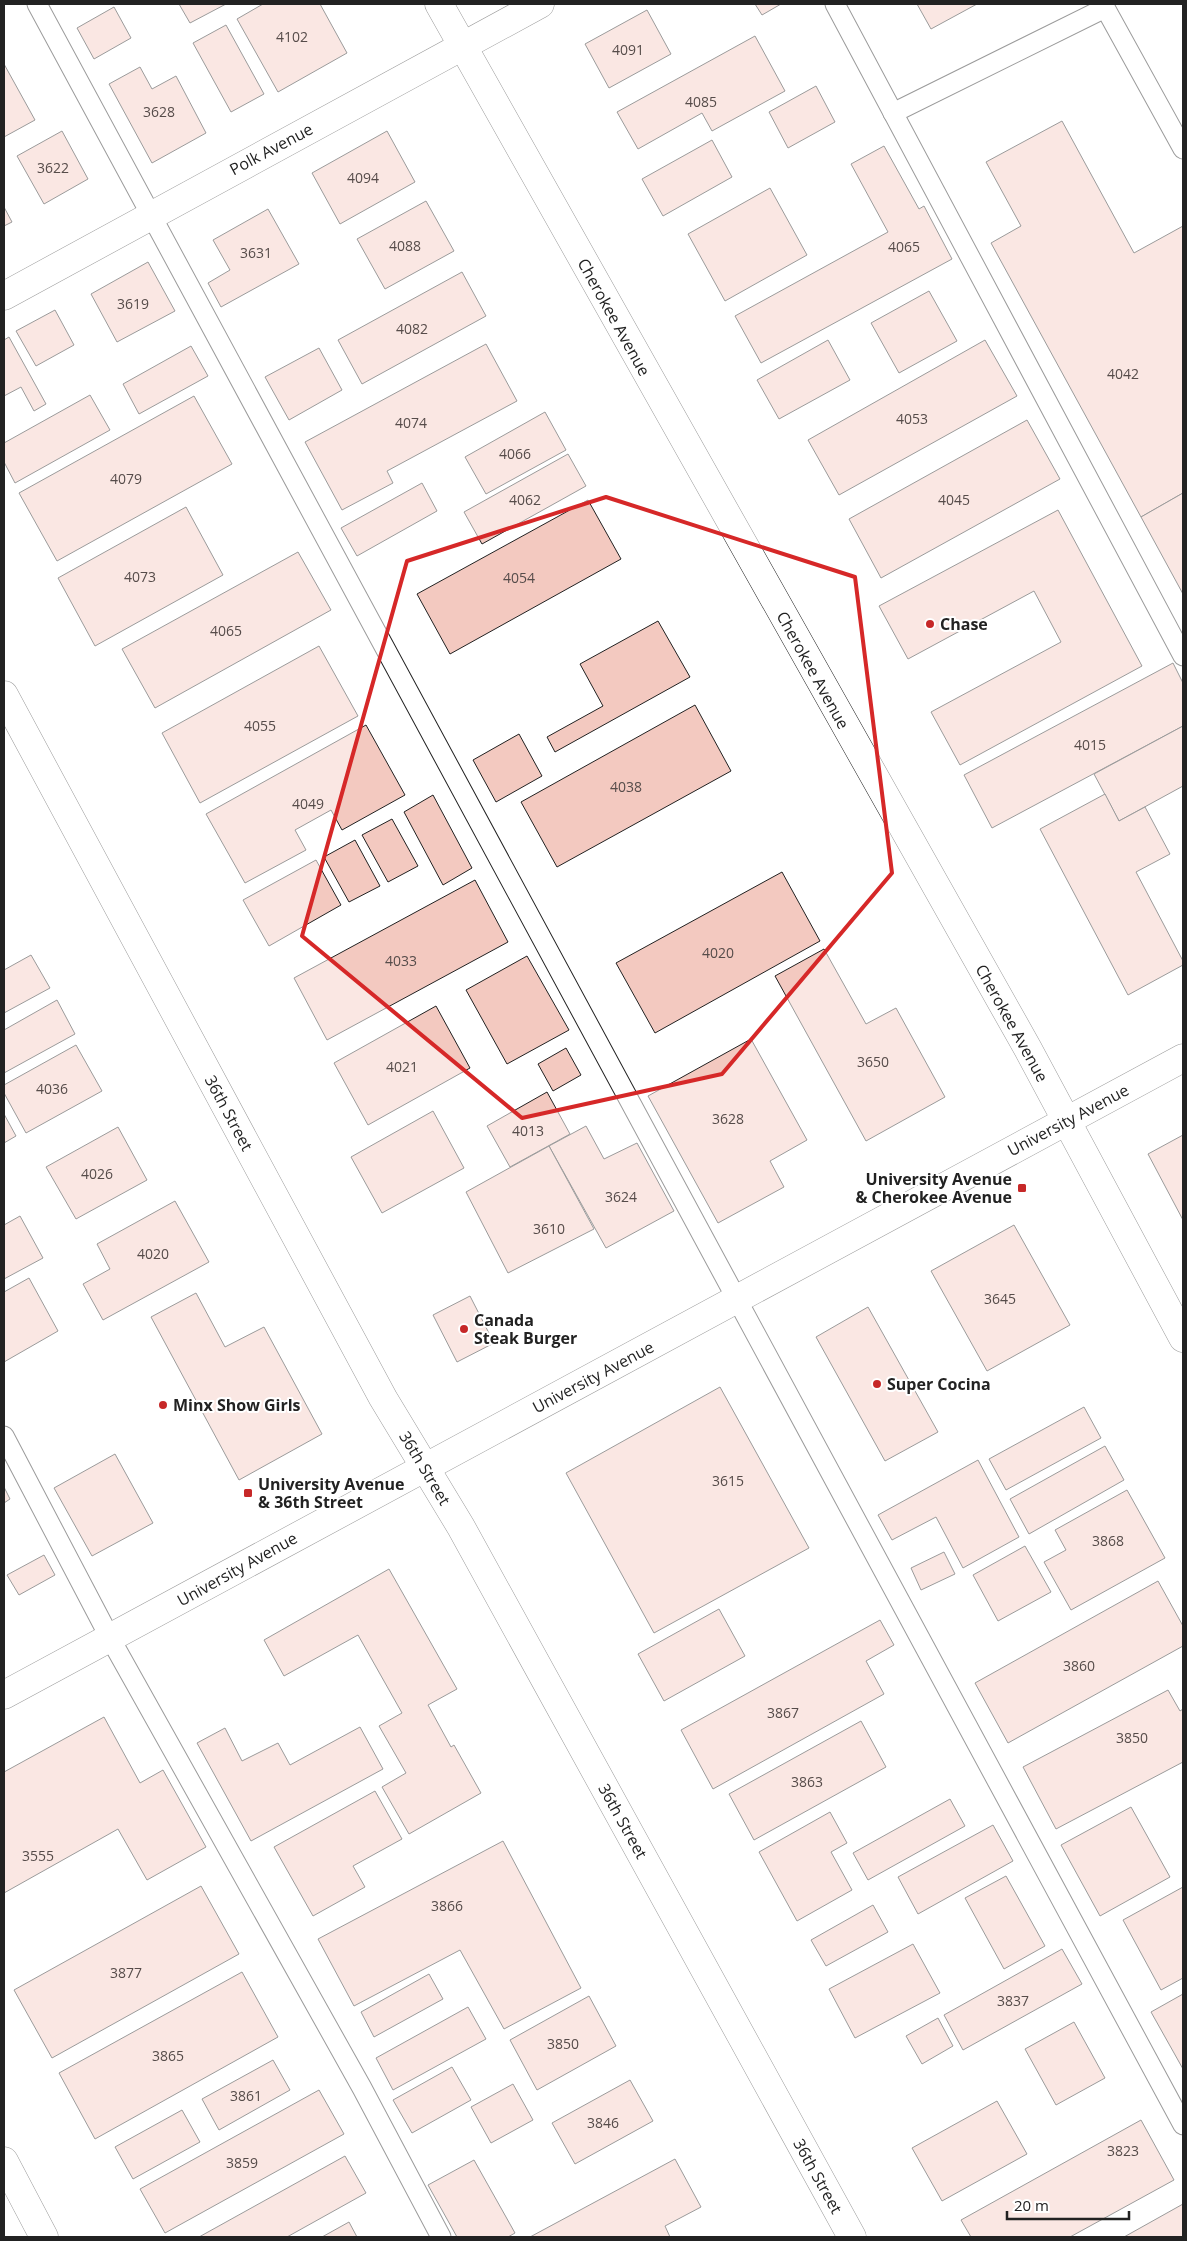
<svg xmlns="http://www.w3.org/2000/svg" width="1187" height="2241" font-family="'Open Sans',sans-serif">
<style>
.building{fill:#f3c9c0;stroke:#222}
.lines{fill:none;stroke-linecap:round;stroke-linejoin:round}
.service-casing{stroke:#222;stroke-width:21}
.minor-casing{stroke:#222;stroke-width:29}
.primary-casing{stroke:#222;stroke-width:29}
.service{stroke:#fff;stroke-width:19}
.minor{stroke:#fff;stroke-width:28}
.primary{stroke:#fff;stroke-width:28}
.marked{fill:none;stroke:#d62828;stroke-width:4;stroke-linejoin:round}
.poi-dot{fill:#c62828;stroke:#fff;stroke-width:2}
.labels{text-anchor:middle;dominant-baseline:central;stroke-width:4;stroke-linejoin:round;paint-order:stroke}
.number-label{font-size:14px;fill:#564c4a}
.street-label{font-size:16px;fill:#222;stroke:#fff}
.poi-label{font-size:16px;font-weight:bold;fill:#222;stroke:#fff;text-anchor:start}
</style>
<rect width="100%" height="100%" fill="#fff"/>
<g class="building">
<polygon points="179,4 226,4 190,23"/>
<polygon points="263,4 320,4 347,53 278,92 237,19"/>
<polygon points="755,4 781,4 762,15"/>
<polygon points="917,4 977,4 931,29"/>
<polygon points="114,7 131,38 94,59 77,28"/>
<polygon points="647,10 671,54 609,88 585,44"/>
<polygon points="226,25 264,94 231,112 193,43"/>
<polygon points="755,36 785,91 712,131 702,113 638,149 617,112"/>
<polygon points="4,64 35,120 4,137"/>
<polygon points="140,67 152,89 176,76 206,133 152,163 109,84"/>
<polygon points="816,86 835,122 788,148 769,112"/>
<polygon points="1062,121 1134,253 1183,226 1183,493 1141,517 991,243 1021,226 986,162"/>
<polygon points="62,131 88,179 44,204 17,156"/>
<polygon points="387,131 415,182 340,224 312,173"/>
<polygon points="712,140 732,177 663,216 642,179"/>
<polygon points="884,146 919,209 924,206 952,259 761,363 735,316 888,232 851,164"/>
<polygon points="770,188 807,255 725,301 688,234"/>
<polygon points="426,201 454,251 385,289 357,239"/>
<polygon points="4,207 12,222 4,226"/>
<polygon points="268,209 299,264 221,307 208,283 230,270 213,240"/>
<polygon points="148,262 175,311 117,342 91,294"/>
<polygon points="462,272 486,316 362,384 338,340"/>
<polygon points="929,291 957,341 899,373 871,323"/>
<polygon points="55,310 74,345 36,366 16,331"/>
<polygon points="9,337 46,404 34,411 21,387 4,396 4,340"/>
<polygon points="828,340 850,380 779,419 757,380"/>
<polygon points="985,340 1017,396 839,495 808,440"/>
<polygon points="486,344 517,401 387,471 393,483 342,510 305,442"/>
<polygon points="191,346 208,376 139,414 123,384"/>
<polygon points="319,348 342,390 289,420 265,377"/>
<polygon points="90,395 110,430 15,483 4,462 4,443"/>
<polygon points="194,396 232,464 57,561 19,493"/>
<polygon points="545,412 566,450 486,494 465,457"/>
<polygon points="1027,420 1060,479 881,578 849,519"/>
<polygon points="568,454 586,486 482,544 464,512"/>
<polygon points="422,483 437,511 357,556 341,528"/>
<polygon points="1183,493 1183,594 1141,517"/>
<polygon points="588,500 621,559 450,654 417,594"/>
<polygon points="186,507 223,575 95,646 58,578"/>
<polygon points="1058,510 1142,666 960,765 931,712 1061,642 1034,591 908,659 879,606"/>
<polygon points="298,552 331,610 155,708 122,649"/>
<polygon points="658,621 690,677 555,752 547,737 603,706 580,664"/>
<polygon points="319,646 358,716 200,803 162,733"/>
<polygon points="1173,663 1183,683 1183,726 992,828 964,775"/>
<polygon points="695,705 731,771 557,867 521,802"/>
<polygon points="366,725 405,795 342,830 331,810 295,830 306,850 245,883 206,814"/>
<polygon points="1183,726 1183,786 1119,821 1094,774"/>
<polygon points="519,734 542,776 496,802 473,760"/>
<polygon points="1105,794 1119,821 1145,807 1170,854 1136,872 1183,961 1183,965 1128,995 1040,829"/>
<polygon points="433,795 472,868 443,885 404,812"/>
<polygon points="392,819 418,866 388,882 362,835"/>
<polygon points="355,840 380,886 349,902 324,857"/>
<polygon points="316,860 341,905 269,946 243,900"/>
<polygon points="782,872 820,941 655,1033 616,963"/>
<polygon points="475,880 508,942 327,1040 294,978"/>
<polygon points="824,949 866,1024 896,1008 945,1097 866,1141 775,976"/>
<polygon points="31,955 50,988 4,1013 4,970"/>
<polygon points="527,956 569,1030 507,1064 466,990"/>
<polygon points="57,1000 75,1034 4,1073 4,1030"/>
<polygon points="436,1006 470,1068 368,1125 334,1063"/>
<polygon points="751,1039 807,1140 770,1161 784,1187 718,1223 648,1096"/>
<polygon points="76,1045 102,1091 26,1133 4,1093 4,1085"/>
<polygon points="566,1048 581,1075 553,1091 538,1064"/>
<polygon points="547,1092 570,1134 510,1167 487,1126"/>
<polygon points="433,1111 464,1168 382,1213 351,1157"/>
<polygon points="4,1114 16,1136 4,1143"/>
<polygon points="586,1126 604,1159 637,1143 674,1211 606,1248 549,1146"/>
<polygon points="118,1127 147,1180 76,1219 46,1167"/>
<polygon points="1183,1135 1183,1220 1148,1154"/>
<polygon points="549,1146 594,1229 508,1273 466,1192"/>
<polygon points="175,1201 209,1262 103,1320 83,1284 110,1269 97,1244"/>
<polygon points="20,1216 43,1258 4,1279 4,1225"/>
<polygon points="1014,1225 1070,1325 987,1371 931,1271"/>
<polygon points="29,1278 58,1331 4,1362 4,1292"/>
<polygon points="196,1293 225,1347 264,1327 322,1434 239,1480 151,1317"/>
<polygon points="470,1296 494,1343 457,1362 433,1315"/>
<polygon points="868,1307 938,1432 885,1461 816,1337"/>
<polygon points="720,1387 809,1548 654,1633 566,1473"/>
<polygon points="1084,1407 1101,1438 1006,1490 989,1459"/>
<polygon points="1105,1446 1124,1480 1029,1534 1010,1499"/>
<polygon points="115,1454 153,1523 92,1556 54,1488"/>
<polygon points="978,1460 1019,1537 963,1568 936,1517 892,1540 878,1515"/>
<polygon points="4,1487 10,1499 4,1503"/>
<polygon points="1127,1490 1165,1558 1071,1610 1044,1562 1066,1550 1055,1530"/>
<polygon points="1025,1546 1051,1592 998,1621 973,1575"/>
<polygon points="944,1552 955,1574 921,1590 911,1568"/>
<polygon points="44,1555 55,1575 19,1595 7,1575"/>
<polygon points="389,1569 457,1689 428,1705 451,1747 454,1745 481,1793 409,1834 382,1787 406,1773 379,1726 402,1713 358,1635 284,1676 264,1640"/>
<polygon points="1158,1581 1183,1626 1183,1646 1008,1743 975,1683"/>
<polygon points="719,1609 745,1656 664,1701 638,1654"/>
<polygon points="880,1620 894,1645 866,1661 884,1694 713,1789 681,1730"/>
<polygon points="1168,1690 1180,1711 1183,1709 1183,1762 1056,1829 1023,1767"/>
<polygon points="104,1717 140,1783 163,1770 206,1847 147,1880 118,1829 4,1893 4,1772"/>
<polygon points="861,1721 886,1767 754,1840 729,1794"/>
<polygon points="360,1727 383,1769 251,1841 197,1743 225,1728 242,1761 278,1743 290,1765"/>
<polygon points="375,1791 402,1839 353,1866 365,1887 313,1916 274,1847"/>
<polygon points="950,1799 965,1826 868,1880 853,1853"/>
<polygon points="1131,1807 1170,1877 1100,1916 1061,1845"/>
<polygon points="830,1812 847,1843 831,1852 852,1890 797,1921 759,1852"/>
<polygon points="993,1825 1013,1861 918,1914 898,1877"/>
<polygon points="503,1841 581,1988 504,2029 460,1950 354,2006 318,1939"/>
<polygon points="1006,1876 1045,1946 1004,1969 965,1898"/>
<polygon points="201,1886 239,1954 52,2058 14,1990"/>
<polygon points="1183,1887 1183,1978 1161,1990 1123,1920"/>
<polygon points="873,1905 888,1932 826,1966 811,1940"/>
<polygon points="913,1944 940,1993 855,2038 829,1989"/>
<polygon points="1062,1949 1082,1984 963,2050 944,2015"/>
<polygon points="242,1972 278,2037 95,2139 59,2073"/>
<polygon points="429,1974 443,1999 374,2037 361,2012"/>
<polygon points="1183,1994 1183,2069 1151,2012"/>
<polygon points="589,1996 616,2046 537,2090 510,2040"/>
<polygon points="468,2007 486,2039 393,2090 376,2058"/>
<polygon points="938,2018 953,2046 922,2064 906,2036"/>
<polygon points="1074,2022 1105,2078 1056,2105 1025,2049"/>
<polygon points="273,2060 290,2090 219,2130 202,2099"/>
<polygon points="452,2067 471,2100 412,2133 393,2100"/>
<polygon points="630,2080 653,2121 575,2164 552,2123"/>
<polygon points="513,2084 533,2120 491,2143 471,2107"/>
<polygon points="319,2090 344,2134 165,2233 140,2189"/>
<polygon points="997,2101 1027,2154 942,2201 912,2148"/>
<polygon points="182,2110 200,2142 133,2179 115,2147"/>
<polygon points="1141,2120 1174,2180 1070,2237 971,2237 961,2220"/>
<polygon points="345,2156 366,2193 287,2237 199,2237"/>
<polygon points="675,2159 701,2207 665,2226 670,2237 530,2237"/>
<polygon points="474,2160 515,2233 508,2237 457,2237 428,2185"/>
<polygon points="1183,2204 1183,2236 1181,2237 1124,2237"/>
<polygon points="349,2222 357,2237 322,2237"/>
</g>
<g class="lines">
<g class="service-casing">
<g id="service">
<polyline points="37,4 1183,2125"/>
<polyline points="835,4 1183,656"/>
<polyline points="1103,4 1183,149"/>
<polyline points="893,113 1105,8"/>
<polyline points="4,1436 110,1638 362,2088 441,2237"/>
</g>
</g>
<g class="minor-casing">
<g id="minor">
<polyline points="439,4 1028,1049 1183,1338"/>
<polyline points="4,296 540,4"/>
<polyline points="4,695 383,1398 461,1527 852,2237"/>
<polyline points="4,2161 44,2237"/>
</g>
</g>
<g class="primary-casing">
<polyline id="primary" points="4,1695 1183,1058"/>
</g>
<use href="#service" class="service"/>
<use href="#minor" class="minor"/>
<use href="#primary" class="primary"/>
</g>
<path d="M0 0H1187V2241H0ZM606 497 855 577 892 873 722 1074 522 1118 302 936 407 561Z" fill="#fff" fill-opacity=".55" fill-rule="evenodd"/>
<path class="marked" d="M606 497 855 577 892 873 722 1074 522 1118 302 936 407 561Z"/>
<g class="poi-dot">
<circle cx="930" cy="624" r="5"/>
<rect x="1017" y="1183" width="10" height="10" rx="2.5"/>
<circle cx="464" cy="1329" r="5"/>
<circle cx="877" cy="1384" r="5"/>
<circle cx="163" cy="1405" r="5"/>
<rect x="243" y="1488" width="10" height="10" rx="2.5"/>
</g>
<g class="labels">
<g class="number-label">
<text x="292" y="36">4102</text>
<text x="628" y="49">4091</text>
<text x="701" y="101">4085</text>
<text x="159" y="111">3628</text>
<text x="53" y="167">3622</text>
<text x="363" y="177">4094</text>
<text x="405" y="245">4088</text>
<text x="904" y="246">4065</text>
<text x="256" y="252">3631</text>
<text x="133" y="303">3619</text>
<text x="412" y="328">4082</text>
<text x="1123" y="373">4042</text>
<text x="912" y="418">4053</text>
<text x="411" y="422">4074</text>
<text x="515" y="453">4066</text>
<text x="126" y="478">4079</text>
<text x="525" y="499">4062</text>
<text x="954" y="499">4045</text>
<text x="140" y="576">4073</text>
<text x="519" y="577">4054</text>
<text x="226" y="630">4065</text>
<text x="260" y="725">4055</text>
<text x="1090" y="744">4015</text>
<text x="626" y="786">4038</text>
<text x="308" y="803">4049</text>
<text x="718" y="952">4020</text>
<text x="401" y="960">4033</text>
<text x="873" y="1061">3650</text>
<text x="402" y="1066">4021</text>
<text x="52" y="1088">4036</text>
<text x="728" y="1118">3628</text>
<text x="528" y="1130">4013</text>
<text x="97" y="1173">4026</text>
<text x="621" y="1196">3624</text>
<text x="549" y="1228">3610</text>
<text x="153" y="1253">4020</text>
<text x="1000" y="1298">3645</text>
<text x="728" y="1480">3615</text>
<text x="1108" y="1540">3868</text>
<text x="1079" y="1665">3860</text>
<text x="783" y="1712">3867</text>
<text x="1132" y="1737">3850</text>
<text x="807" y="1781">3863</text>
<text x="38" y="1855">3555</text>
<text x="447" y="1905">3866</text>
<text x="126" y="1972">3877</text>
<text x="1013" y="2000">3837</text>
<text x="563" y="2043">3850</text>
<text x="168" y="2055">3865</text>
<text x="246" y="2095">3861</text>
<text x="603" y="2122">3846</text>
<text x="1123" y="2150">3823</text>
<text x="242" y="2162">3859</text>
</g>
<g class="street-label">
<text transform="translate(271 149) rotate(-28)">Polk Avenue</text>
<text transform="translate(614 317) rotate(61)">Cherokee Avenue</text>
<text transform="translate(813 670) rotate(61)">Cherokee Avenue</text>
<text transform="translate(1012 1023) rotate(61)">Cherokee Avenue</text>
<text transform="translate(229 1113) rotate(62)">36th Street</text>
<text transform="translate(1068 1120) rotate(-28)">University Avenue</text>
<text transform="translate(593 1377) rotate(-28)">University Avenue</text>
<text transform="translate(425 1468) rotate(59)">36th Street</text>
<text transform="translate(237 1569) rotate(-29)">University Avenue</text>
<text transform="translate(623 1821) rotate(61)">36th Street</text>
<text transform="translate(818 2176) rotate(61)">36th Street</text>
</g>
<g class="poi-label">
<text x="940" y="624">Chase</text>
<text x="1012" y="1179" text-anchor="end">University Avenue<tspan x="1012" dy="18">&amp; Cherokee Avenue</tspan></text>
<text x="474" y="1320">Canada<tspan x="474" dy="18">Steak Burger</tspan></text>
<text x="887" y="1384">Super Cocina</text>
<text x="173" y="1405">Minx Show Girls</text>
<text x="258" y="1484">University Avenue<tspan x="258" dy="18">&amp; 36th Street</tspan></text>
</g>
</g>
<rect width="1187" height="2241" fill="none" stroke="#222222" stroke-width="10"/>
<path d="M1007 2211v8h122v-8" fill="none" stroke="#222222" stroke-width="2.5"/>
<text x="1014" y="2211" font-size="15" fill="#222222" stroke="#ffffff" stroke-width="4" paint-order="stroke">20 m</text>
</svg>
